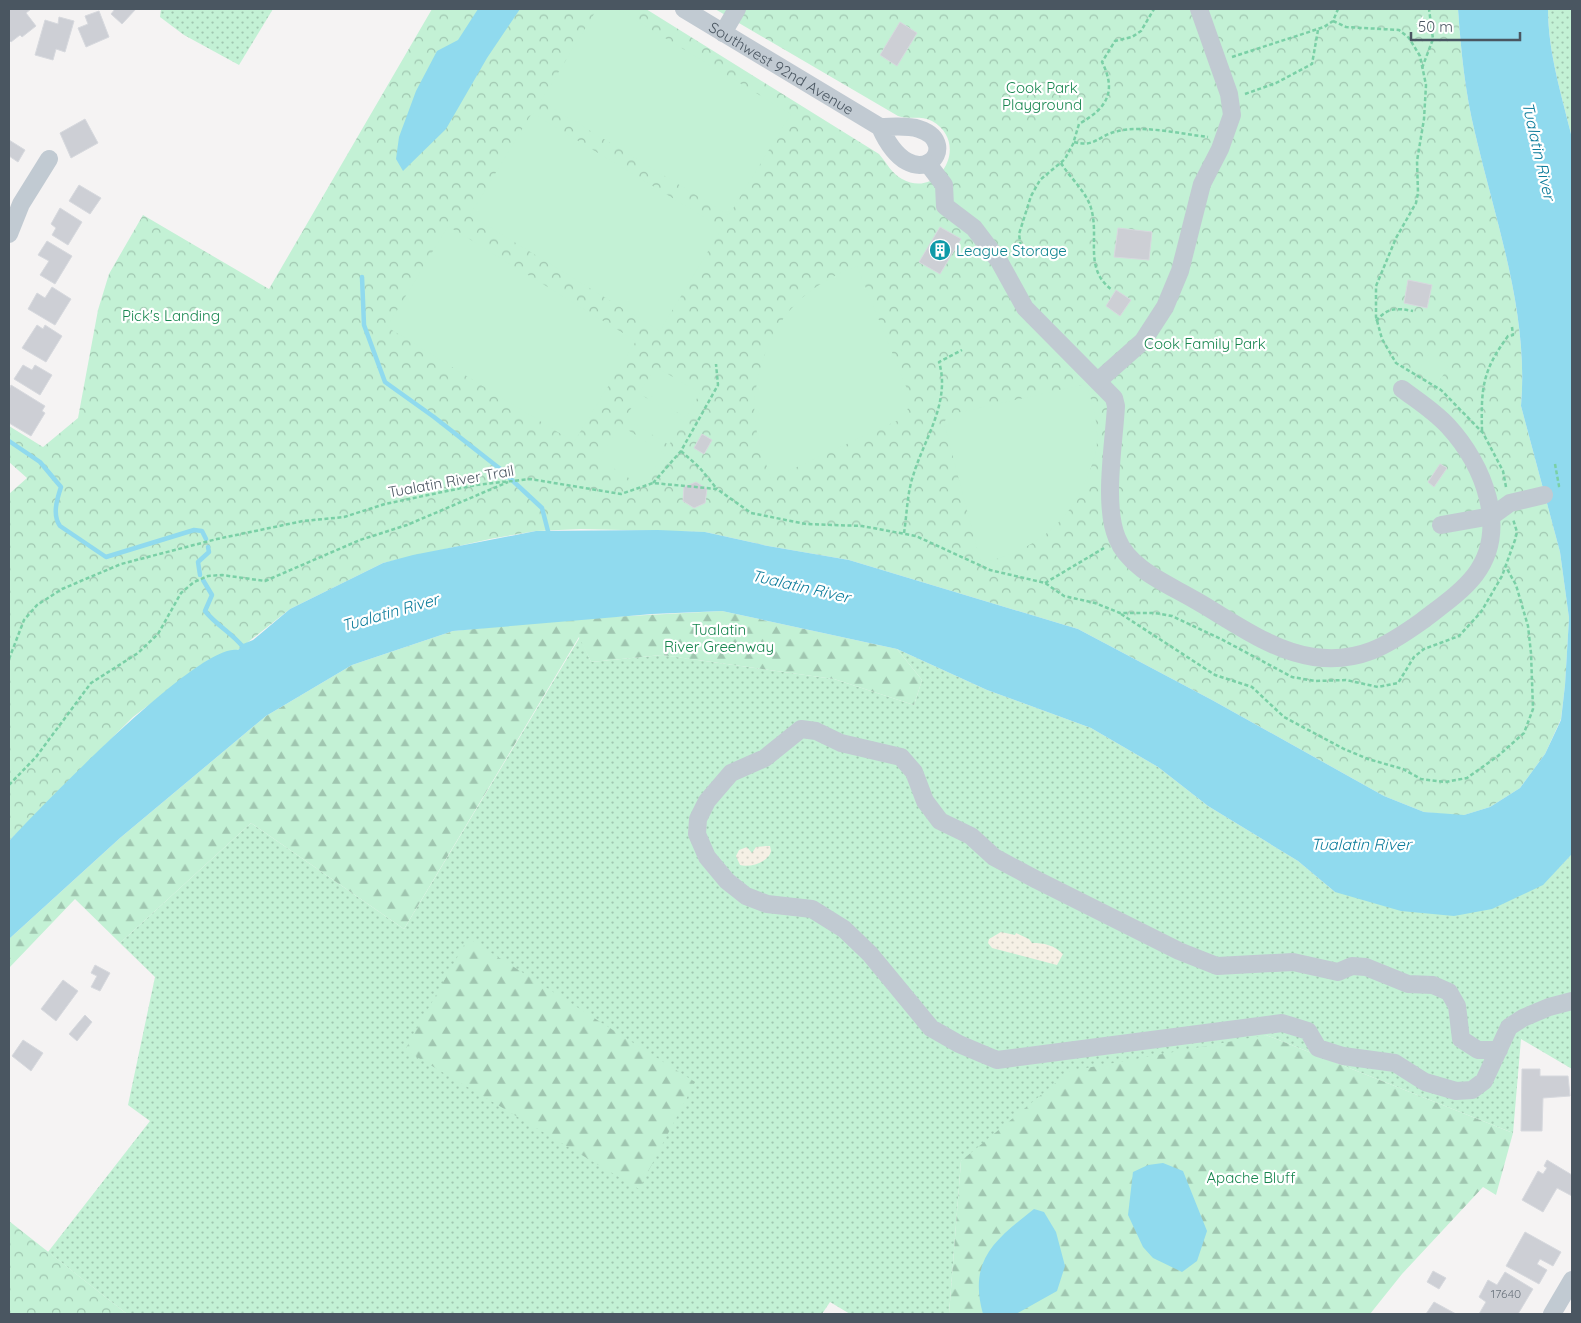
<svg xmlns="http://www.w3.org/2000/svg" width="1581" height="1323" font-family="Quicksand,sans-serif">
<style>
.grass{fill:url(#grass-dots)}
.forest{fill:url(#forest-firs)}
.sand{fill:url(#sand-dots)}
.park{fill:url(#park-crowns)}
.pitch{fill:#c3f1d5}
.water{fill:#90daee}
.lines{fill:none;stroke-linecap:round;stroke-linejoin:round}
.stream{stroke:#90daee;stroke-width:4.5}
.building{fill:#cdcfd5;stroke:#d7d9de}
.path{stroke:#7ad0a6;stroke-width:2.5;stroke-dasharray:4 2.5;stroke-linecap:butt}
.minor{stroke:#c1cad2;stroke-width:18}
.labels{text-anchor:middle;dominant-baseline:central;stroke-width:4.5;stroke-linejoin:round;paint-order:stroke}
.number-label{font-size:12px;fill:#6b747e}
.street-label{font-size:15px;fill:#4a5661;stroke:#fff}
.park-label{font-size:15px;fill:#17864f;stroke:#fff}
.culture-label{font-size:15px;fill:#0d838f;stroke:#fff;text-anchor:start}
.water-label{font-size:16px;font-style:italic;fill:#0c7c9b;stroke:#fff}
</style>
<defs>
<pattern id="grass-dots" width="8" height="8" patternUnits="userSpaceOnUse" patternTransform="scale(1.25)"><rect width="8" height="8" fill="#c3f1d5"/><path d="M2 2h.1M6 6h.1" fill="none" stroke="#a0c6b0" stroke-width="1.8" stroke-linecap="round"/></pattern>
<pattern id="forest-firs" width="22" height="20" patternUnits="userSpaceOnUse" patternTransform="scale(1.25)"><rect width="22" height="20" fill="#c3f1d5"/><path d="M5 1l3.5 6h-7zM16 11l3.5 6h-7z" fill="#a0c6b0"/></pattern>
<pattern id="sand-dots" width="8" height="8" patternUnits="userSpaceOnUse" patternTransform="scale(1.25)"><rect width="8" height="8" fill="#f5f0e5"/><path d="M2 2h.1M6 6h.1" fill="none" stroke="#d4d0c7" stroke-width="1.8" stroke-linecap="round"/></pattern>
<pattern id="park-crowns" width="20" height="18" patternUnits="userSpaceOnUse" patternTransform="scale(1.25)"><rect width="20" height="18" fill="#c3f1d5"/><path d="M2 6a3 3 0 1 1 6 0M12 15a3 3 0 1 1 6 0" fill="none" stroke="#a0c6b0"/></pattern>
</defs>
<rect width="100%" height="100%" fill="#f5f3f3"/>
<g class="grass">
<polygon points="161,9 273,9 239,65 184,35 160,17"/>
<path d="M1548 9H1572V138C1562 96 1548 53 1548 9Z"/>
<polygon points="580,637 591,662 662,655 834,679 914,705 922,680 897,649 987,690 1091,728 1158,767 1208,806 1298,861 1335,892 1542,885 1572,854 1572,1069 1521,1039 1513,1133 1266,1035 961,1161 949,1314 850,1314 830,1302 822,1314 127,1314 48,1252 150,1121 128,1105 155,977 120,943 251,823 404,929"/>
</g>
<g class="forest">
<polygon points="722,611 897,649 922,680 914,705 834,679 662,655 591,662 579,637 404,929 251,823 120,943 75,899 9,968 9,939 120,838 266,716 352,665 453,631 573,619"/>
<polygon points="468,938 695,1082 639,1189 405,1050"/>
<polygon points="1266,1035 1513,1133 1496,1195 1483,1187 1402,1274 1370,1314 949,1314 961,1161 1070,1071"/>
</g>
<g class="sand">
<path d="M766 846H770L771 851C769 862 750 868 740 865L736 856 739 850 747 847 752 853 756 847Z"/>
<path d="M1001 932 1015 935 1016 933 1029 939 1032 943C1044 943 1054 945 1063 954L1057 965 992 948 988 943 989 939Z"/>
</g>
<g class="park">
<path d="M432 9H646L879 154C886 162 892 174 902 179 939 200 971 143 932 121 921 115 909 120 898 116L715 9H1458C1461 51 1465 92 1475 133 1496 223 1529 313 1521 406L1560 552 1569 618 1565 685 1561 719 1545 754 1520 788 1490 807 1461 816 1424 812 1384 796 1212 700 1078 629 849 560 768 546 705 532 581 529 536 531 490 539 383 563 290 609 238 650 208 660 133 717 9 841V494L27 478 9 462V426L43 447 78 418 98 310 109 274 143 215 269 289Z"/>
<polygon points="9,1221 127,1314 9,1314"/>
</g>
<g class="pitch">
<polygon points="597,9 617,9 791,114 729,215 541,101"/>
<polygon points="532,113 722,228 660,331 470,215"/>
<polygon points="448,226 636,341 574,442 387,327"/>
<path d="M857 266 911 399 905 417 771 479C765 460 757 440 755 420 753 405 755 390 759 374 772 319 804 286 857 266Z"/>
<polygon points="1429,353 1449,366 1438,383 1418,371"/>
<polygon points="656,367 700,393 686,418 641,390"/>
<path d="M1086 384C1092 402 1098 420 1097 440 1097 451 1093 462 1089 473 1071 523 1032 552 981 563L944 423 948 415Z"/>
<polygon points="640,394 684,421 669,445 625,418"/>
<polygon points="620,425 664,453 643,487 599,459"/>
</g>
<g class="water">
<polygon points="478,9 520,9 487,58 446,129 403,171 396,159 399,137 416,91 437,51 458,40"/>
<path d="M1458 9H1548C1548 53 1562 96 1572 138V854L1543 885 1492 909 1454 916 1401 911 1335 892 1298 861 1208 806 1158 767 1091 728 987 690 897 649 722 611 652 614 453 631 352 665 266 716 120 838 9 939V841C40 808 200 641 238 650L241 647 237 642 243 644 253 640 290 609 383 563 413 555 536 531 658 530 705 532 768 546 849 560 1078 629 1212 700 1384 796 1424 812 1464 815 1490 807 1520 788 1545 754 1561 720 1565 685 1569 618 1560 552 1521 406C1529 313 1496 223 1475 133 1465 92 1461 51 1458 9Z"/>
<polygon points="1163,1163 1183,1171 1207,1231 1197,1261 1182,1272 1153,1258 1143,1247 1128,1215 1133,1172 1148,1165"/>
<path d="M1034 1209 1044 1212 1056 1232 1065 1266 1057 1291 1016 1314H983C968 1260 995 1240 1034 1209Z"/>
</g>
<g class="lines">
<g class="stream">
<polyline points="362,277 364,325 385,382 434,417 499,468 542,508 549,535"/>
<path d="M9 441 40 462 61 487C57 499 52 515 60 526L106 557 194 530 202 531 206 539"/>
<polyline points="200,575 198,562 209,552 208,547"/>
<path d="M203 580 212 595 205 611C216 625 232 633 243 647"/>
</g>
</g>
<g class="building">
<polygon points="9,9 31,9 26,13 36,26 22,37 20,35 11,42 9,40"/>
<polygon points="115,9 136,9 122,24 111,14"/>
<polygon points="99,11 109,37 86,47 78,28 88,24 85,16"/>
<polygon points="59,17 74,21 65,52 56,49 53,60 35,55 45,20 58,24"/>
<polygon points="900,22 917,33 897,66 880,55"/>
<polygon points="85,119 98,143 71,158 60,133"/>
<polygon points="9,140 25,150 18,162 9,156"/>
<polygon points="79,185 101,198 90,214 69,201"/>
<polygon points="60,208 82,222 68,245 52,235 56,228 51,224"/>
<polygon points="940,227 961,239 940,274 919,262"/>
<polygon points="1118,228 1152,232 1149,260 1114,257"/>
<polygon points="47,241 72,256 55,284 40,275 49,261 38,255"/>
<polygon points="1408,280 1432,285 1427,308 1404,303"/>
<polygon points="52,287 71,299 55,325 28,309 37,293 45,298"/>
<polygon points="1116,290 1131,300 1120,316 1106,306"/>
<polygon points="37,325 43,329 45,325 62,336 46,362 22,348"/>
<polygon points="23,365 32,370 35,365 52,375 40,395 14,379"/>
<polygon points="11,385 45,406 42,411 45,413 31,436 9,423 9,390"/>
<polygon points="702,434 712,440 704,454 694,448"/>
<polygon points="1440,464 1447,468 1434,487 1428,482"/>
<polygon points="696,482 707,489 705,503 694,508 683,501 684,487"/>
<polygon points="95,965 110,973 100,991 91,987 97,976 91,973"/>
<polygon points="63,980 78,991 56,1021 41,1009"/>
<polygon points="85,1015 92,1022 77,1041 69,1034"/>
<polygon points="23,1040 43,1053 31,1071 12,1056"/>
<polygon points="1522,1069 1540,1069 1540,1076 1568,1076 1570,1096 1543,1098 1542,1131 1521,1131"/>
<polygon points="1547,1160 1572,1175 1572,1196 1557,1188 1543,1212 1522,1200 1538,1171 1543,1174 1547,1168 1544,1166"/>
<polygon points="1525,1232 1561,1252 1553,1266 1540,1259 1537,1264 1547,1270 1539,1284 1506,1266"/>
<polygon points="1433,1271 1446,1278 1439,1289 1427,1282"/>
<polygon points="1505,1272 1533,1289 1518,1314 1479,1314 1486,1302 1479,1297 1488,1280 1497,1285"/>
<polygon points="1434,1302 1456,1314 1426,1314"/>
</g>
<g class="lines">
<g class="path">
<polyline points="1333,21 1346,27 1399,30 1409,38 1420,56 1426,85 1424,119 1417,161 1418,193 1416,203 1396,238 1376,286 1376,317 1382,339 1396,363 1441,390 1483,433 1503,471 1506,487"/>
<polyline points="1232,57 1324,27 1333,21 1338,9"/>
<polyline points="1422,68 1433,39 1429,9"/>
<polyline points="1245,94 1276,83 1312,64 1318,30"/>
<path d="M1074 142C1095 148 1099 135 1118 131 1143 125 1182 134 1208 137"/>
<path d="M1061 163C1070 178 1086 191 1091 208 1100 239 1083 268 1112 290"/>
<path d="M1012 254 1021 248 1019 234 1031 196 1040 180 1065 159 1073 144 1079 124C1107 108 1117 92 1102 62L1115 41 1132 37 1141 31 1154 9"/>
<path d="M1376 321C1388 307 1396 308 1413 311"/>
<path d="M1482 431C1481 389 1482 371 1508 336L1513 335 1512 327"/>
<polyline points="681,451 699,467 717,489"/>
<polyline points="1555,464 1559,486 1556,486"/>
<polyline points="653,483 681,451 718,385 716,364"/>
<path d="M904 533C907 514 907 494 913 476 924 439 951 402 939 362L962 350"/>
<polyline points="1045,583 1104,548"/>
<polyline points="1121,614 1215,675 1252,687 1284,717 1344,749 1368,759 1403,769 1421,779 1445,782 1467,778 1498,756 1524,733 1533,709 1531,653 1528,626 1516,585 1506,567"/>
<polyline points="9,659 24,620 37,605 62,589 121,564 217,539 303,521 344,517 385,504 476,485 530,479 621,494 653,483 717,489 751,513 806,524 862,526 916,536 990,570 1045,583 1064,596 1095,603 1120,613 1155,613 1172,616 1221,639 1292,677 1315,681 1346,680 1378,687 1398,683 1414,657 1424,649 1459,636 1481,612 1502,576 1515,540 1517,532 1513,519"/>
<polyline points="9,785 36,757 91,683 138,653 158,634 181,593 194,582 208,576 222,575 265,581 360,540 407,525 508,482"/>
</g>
<g class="minor">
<path id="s1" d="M684 9 880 127C893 127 907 125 919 129 965 144 914 203 880 127"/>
<polyline points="723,33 737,9"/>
<path d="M928 164 944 185 945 206 974 228 999 261 1025 308 1114 398 1116 406C1114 443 1103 505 1117 538 1129 569 1168 584 1195 600 1232 621 1271 651 1314 657 1359 663 1387 646 1422 621 1440 607 1461 593 1475 575 1510 529 1483 464 1448 426 1434 411 1418 401 1402 389"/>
<polyline points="9,234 21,204 49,159"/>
<polyline points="1098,381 1143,341 1165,307 1180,271 1202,184 1220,149 1232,115 1229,94 1199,9"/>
<polyline points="1441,525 1492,516 1510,503 1544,495"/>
<polyline points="1499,1050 1478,1050 1461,1039 1457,1006 1449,992 1433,985 1408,984 1366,967 1352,966 1338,972 1293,962 1217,966 1179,951 1037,880 994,857 971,836 940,821 925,801 914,772 901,757 841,743 816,731 801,729 765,758 731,773 707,801 698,819 697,834 707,857 727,881 746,896 767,904 812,909 844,929 870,954 931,1028 959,1044 997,1060 1282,1023 1308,1031 1318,1048 1343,1056 1395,1063 1425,1082 1456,1091 1472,1090 1484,1081 1509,1027 1523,1018 1549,1007 1572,1001"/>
<polyline points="1552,1314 1572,1280"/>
</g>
</g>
<defs>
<g id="building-disc" transform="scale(1.125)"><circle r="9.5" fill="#0f9aa8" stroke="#fff"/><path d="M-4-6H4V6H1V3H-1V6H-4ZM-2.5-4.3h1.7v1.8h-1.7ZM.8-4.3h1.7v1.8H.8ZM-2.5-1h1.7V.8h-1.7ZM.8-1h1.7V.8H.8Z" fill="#fff"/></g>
</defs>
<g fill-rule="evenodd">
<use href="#building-disc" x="940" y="250"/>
</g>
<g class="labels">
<g class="number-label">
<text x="1506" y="1293">17640</text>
</g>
<g class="street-label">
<text stroke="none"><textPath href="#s1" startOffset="114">Southwest 92nd Avenue</textPath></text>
<text transform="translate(451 481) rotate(-10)">Tualatin River Trail</text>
</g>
<g class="park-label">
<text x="1042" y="87">Cook Park<tspan x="1042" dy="17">Playground</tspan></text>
<text x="171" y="315">Pick's Landing</text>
<text x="1205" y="343">Cook Family Park</text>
<text x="719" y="629">Tualatin<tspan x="719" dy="17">River Greenway</tspan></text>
<text x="1251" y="1177">Apache Bluff</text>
</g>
<g class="culture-label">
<text x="956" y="250">League Storage</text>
</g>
<g class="water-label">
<text transform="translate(1539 151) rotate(77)">Tualatin River</text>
<text transform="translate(801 586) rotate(13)">Tualatin River</text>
<text transform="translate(390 612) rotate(-16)">Tualatin River</text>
<text x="1361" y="844">Tualatin River</text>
</g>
</g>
<rect width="1581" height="1323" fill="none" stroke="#4a5661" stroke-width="20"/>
<path d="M1411 32v8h109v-8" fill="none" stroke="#4a5661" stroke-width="2.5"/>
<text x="1418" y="32" font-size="15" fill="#4a5661" stroke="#ffffff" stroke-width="4" paint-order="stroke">50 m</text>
</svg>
